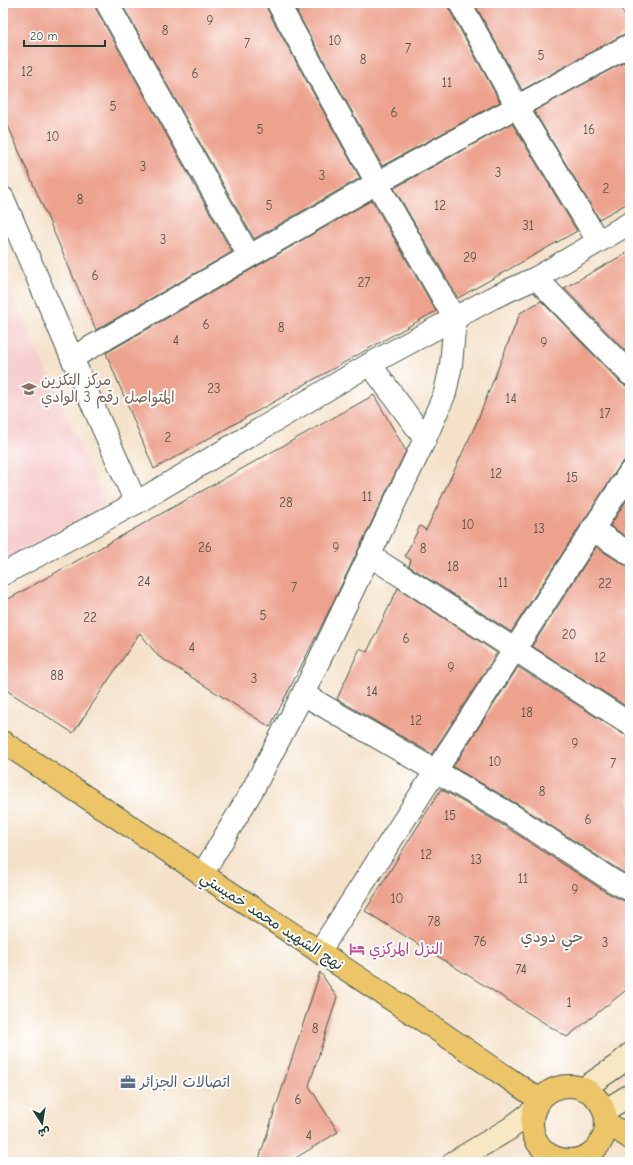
<svg xmlns="http://www.w3.org/2000/svg" width="633" height="1165" font-family="'Comic Neue','Playpen Sans Arabic',sans-serif">
<style>
.built{fill:#f7cfd0}
.building{fill:#eda28e}
.lines{fill:none;stroke-linecap:round;stroke-linejoin:round}
.minor-casing{stroke:#3f564a;stroke-width:24}
.secondary-casing{stroke:#3f564a;stroke-width:24}
.primary-casing{stroke:#3f564a;stroke-width:24}
.minor{stroke:#fff;stroke-width:22}
.secondary{stroke:#f7e8c3;stroke-width:22}
.primary{stroke:#ecc569;stroke-width:22}
.labels{text-anchor:middle;dominant-baseline:central;stroke-width:4;stroke-linejoin:round;paint-order:stroke}
.number-label{font-size:13px;fill:#52564a}
.education-label{font-size:15px;fill:#785e54;stroke:#fff;text-anchor:start}
.street-label{font-size:15px;fill:#1f3d34;stroke:#fff}
.hotel-label{font-size:15px;fill:#b23c85;stroke:#fff;text-anchor:start}
.service-label{font-size:15px;fill:#4e5e75;stroke:#fff;text-anchor:start}
.neighbourhood-label{font-size:16px;fill:#676054;stroke:#fff}
</style>
<rect width="100%" height="100%" fill="#fff"/>
<filter id="ink" filterUnits="userSpaceOnUse"><feTurbulence type="fractalNoise" baseFrequency=".025" numOctaves="2"/><feDisplacementMap in="SourceGraphic" scale="8" xChannelSelector="R" yChannelSelector="G"/><feConvolveMatrix kernelMatrix="1 2 1 2 8 2 1 2 1" color-interpolation-filters="sRGB"/></filter>
<filter id="wash" filterUnits="userSpaceOnUse"><feTurbulence type="fractalNoise" baseFrequency=".012" numOctaves="4" result="noise"/><feDisplacementMap in="SourceGraphic" scale="16" xChannelSelector="R" yChannelSelector="G"/><feGaussianBlur stdDeviation="0.9" result="paint"/><feColorMatrix in="noise" values="0 0 0 0 0 0 0 0 0 0 0 0 0 0 0 0 0 1.4 0 .05"/><feComposite in="paint" operator="in"/></filter>
<g filter="url(#wash)">
<rect width="100%" height="100%" fill="#f4e1c8"/>
<polygon class="built" points="3,274 106,504 3,560"/>
<g id="blocks">
<g class="building">
<polygon points="3,3 95,3 96,9 232,252 96,330 3,114"/>
<polygon points="121,3 266,3 267,9 360,178 254,239"/>
<polygon points="292,3 448,3 449,9 500,102 382,166"/>
<polygon points="474,3 618,3 630,25 630,33 624,34 522,90"/>
<polygon points="630,59 630,202 599,219 534,111"/>
<polygon points="512,123 577,231 458,298 394,188"/>
<polygon points="372,200 436,311 154,469 106,353"/>
<polygon points="630,251 630,356 564,288"/>
<polygon points="541,301 621,383 626,386 630,386 630,460 624,461 620,465 511,632 409,566 411,560 405,556 420,526 426,530 476,424 520,313"/>
<polygon points="374,395 406,451 323,623 270,727 158,656 140,633 73,733 3,688 3,602"/>
<polygon points="630,495 630,539 610,526"/>
<polygon points="596,547 623,564 630,566 630,709 532,646"/>
<polygon points="398,588 497,653 432,754 337,699 360,648 367,652"/>
<polygon points="518,667 623,734 630,736 630,876 619,870 519,805 453,767"/>
<polygon points="441,789 506,827 606,892 624,901 630,902 630,987 567,1037 365,911"/>
<polygon points="320,972 337,997 309,1086 338,1132 289,1162 258,1162"/>
</g>
</g>
</g>
<g filter="url(#ink)">
<use href="#blocks" fill-opacity="0" stroke="#3f564a" stroke-width="1"/>
<g class="lines">
<g class="minor-casing">
<g id="minor">
<polyline points="107,3 249,256"/>
<polyline points="460,3 517,107 598,241"/>
<polyline points="3,198 72,358 136,503"/>
<polyline points="536,278 630,374"/>
<polyline points="72,358 377,183 630,45"/>
<polyline points="370,364 425,439"/>
<polyline points="592,529 630,554"/>
<polyline points="369,555 630,724"/>
<polyline points="3,574 136,503 370,364 492,298 536,278 630,223"/>
<polyline points="303,694 513,816 613,881 630,890"/>
<polyline points="202,875 253,789 303,694 425,439 445,393 451,365 455,319 377,183 278,3"/>
<polyline points="319,952 435,772 630,472"/>
</g>
</g>
<g class="secondary-casing">
<g id="secondary">
<polyline points="583,1089 618,1065 630,1054"/>
<polyline points="604,1111 630,1095"/>
<polyline points="454,1162 509,1129 534,1110"/>
<polyline points="553,1162 560,1159"/>
</g>
</g>
<g class="primary-casing">
<g id="primary">
<polyline points="3,742 436,1029 540,1100"/>
<circle cx="569" cy="1123" r="37"/>
<polyline points="606,1122 630,1138"/>
</g>
</g>
<use href="#minor" class="minor"/>
<use href="#secondary" class="secondary"/>
<use href="#primary" class="primary"/>
</g>
</g>
<defs>
<g id="university-bare" transform="scale(1.2)"><path d="M0-5L7-2L0 1L-7-2ZM-4 1L0 2.5L4 1V4Q0 6-4 4Z" fill="#8d6e63" stroke="#fff" stroke-width="2.5" paint-order="stroke"/></g>
<g id="hotel-bare" transform="scale(1.2)"><path d="M-6-4.5h1.5V1H6V5H4.5V3h-9V5H-6ZM-4 0a1.8 1.8 0 1 1 3.6 0ZM.5 0V-2.5h3Q6-2.5 6 0Z" fill="#d1479c" stroke="#fff" stroke-width="2.5" paint-order="stroke"/></g>
<g id="office-bare" transform="scale(1.2)"><path d="M-6-3h4V-5.5h4V-3h4V5H-6ZM-1-4.5V-3h2v-1.5ZM-6 0V1H6V0Z" fill="#5c6f8a" stroke="#fff" stroke-width="2.5" paint-order="stroke"/></g>
</defs>
<g fill-rule="evenodd">
<use href="#university-bare" x="29" y="389"/>
<use href="#hotel-bare" x="357" y="949"/>
<use href="#office-bare" x="128" y="1082"/>
</g>
<g class="labels">
<g class="number-label">
<text x="210" y="20">9</text>
<text x="165" y="30">8</text>
<text x="335" y="40">10</text>
<text x="247" y="43">7</text>
<text x="408" y="48">7</text>
<text x="541" y="55">5</text>
<text x="363" y="59">8</text>
<text x="27" y="71">12</text>
<text x="195" y="73">6</text>
<text x="447" y="82">11</text>
<text x="113" y="106">5</text>
<text x="394" y="112">6</text>
<text x="260" y="129">5</text>
<text x="589" y="129">16</text>
<text x="53" y="136">10</text>
<text x="143" y="166">3</text>
<text x="498" y="172">3</text>
<text x="322" y="175">3</text>
<text x="606" y="188">2</text>
<text x="80" y="199">8</text>
<text x="269" y="205">5</text>
<text x="440" y="205">12</text>
<text x="528" y="225">31</text>
<text x="163" y="239">3</text>
<text x="470" y="257">29</text>
<text x="95" y="275">6</text>
<text x="364" y="282">27</text>
<text x="206" y="324">6</text>
<text x="281" y="327">8</text>
<text x="176" y="340">4</text>
<text x="544" y="342">9</text>
<text x="214" y="388">23</text>
<text x="511" y="398">14</text>
<text x="605" y="413">17</text>
<text x="168" y="437">2</text>
<text x="496" y="473">12</text>
<text x="572" y="477">15</text>
<text x="367" y="496">11</text>
<text x="286" y="502">28</text>
<text x="468" y="524">10</text>
<text x="539" y="528">13</text>
<text x="205" y="547">26</text>
<text x="336" y="547">9</text>
<text x="423" y="548">8</text>
<text x="453" y="566">18</text>
<text x="144" y="581">24</text>
<text x="503" y="582">11</text>
<text x="605" y="583">22</text>
<text x="294" y="587">7</text>
<text x="263" y="615">5</text>
<text x="90" y="617">22</text>
<text x="569" y="634">20</text>
<text x="406" y="638">6</text>
<text x="192" y="647">4</text>
<text x="600" y="657">12</text>
<text x="451" y="667">9</text>
<text x="57" y="675">88</text>
<text x="254" y="678">3</text>
<text x="372" y="691">14</text>
<text x="527" y="712">18</text>
<text x="416" y="720">12</text>
<text x="575" y="743">9</text>
<text x="495" y="761">10</text>
<text x="613" y="763">7</text>
<text x="542" y="791">8</text>
<text x="450" y="815">15</text>
<text x="588" y="819">6</text>
<text x="426" y="854">12</text>
<text x="476" y="859">13</text>
<text x="523" y="878">11</text>
<text x="575" y="889">9</text>
<text x="397" y="898">10</text>
<text x="434" y="921">78</text>
<text x="480" y="941">76</text>
<text x="605" y="942">3</text>
<text x="521" y="969">74</text>
<text x="569" y="1002">1</text>
<text x="315" y="1028">8</text>
<text x="298" y="1099">6</text>
<text x="309" y="1135">4</text>
</g>
<g class="education-label">
<text x="41" y="380">مركز التكزين<tspan x="41" dy="17">المتواصل رقم 3 الوادي</tspan></text>
</g>
<g class="street-label">
<text transform="translate(272 921) rotate(33)">نهج الشهيد محمد خميستي</text>
</g>
<g class="hotel-label">
<text x="369" y="949">النزل المركزي</text>
</g>
<g class="service-label">
<text x="140" y="1082">اتصالات الجزائر</text>
</g>
<g class="neighbourhood-label">
<text x="552" y="937">حي دودي</text>
</g>
</g>
<rect width="633" height="1165" fill="none" stroke="#fff" stroke-width="16"/>
<g transform="translate(42 1123) rotate(168)" stroke="#ffffff" stroke-width="3" paint-order="stroke">
<path d="M0-3L7 15L0 10L-7 15Z" fill="#1f3d34"/>
<text y="-6" font-size="11" font-weight="bold" text-anchor="middle" fill="#1f3d34">ش</text>
</g>
<path d="M24 40v6h81v-6" fill="none" stroke="#1f3d34" stroke-width="2"/>
<text x="30" y="40" font-size="12" fill="#1f3d34" stroke="#ffffff" stroke-width="3" paint-order="stroke">20 m</text>
</svg>
